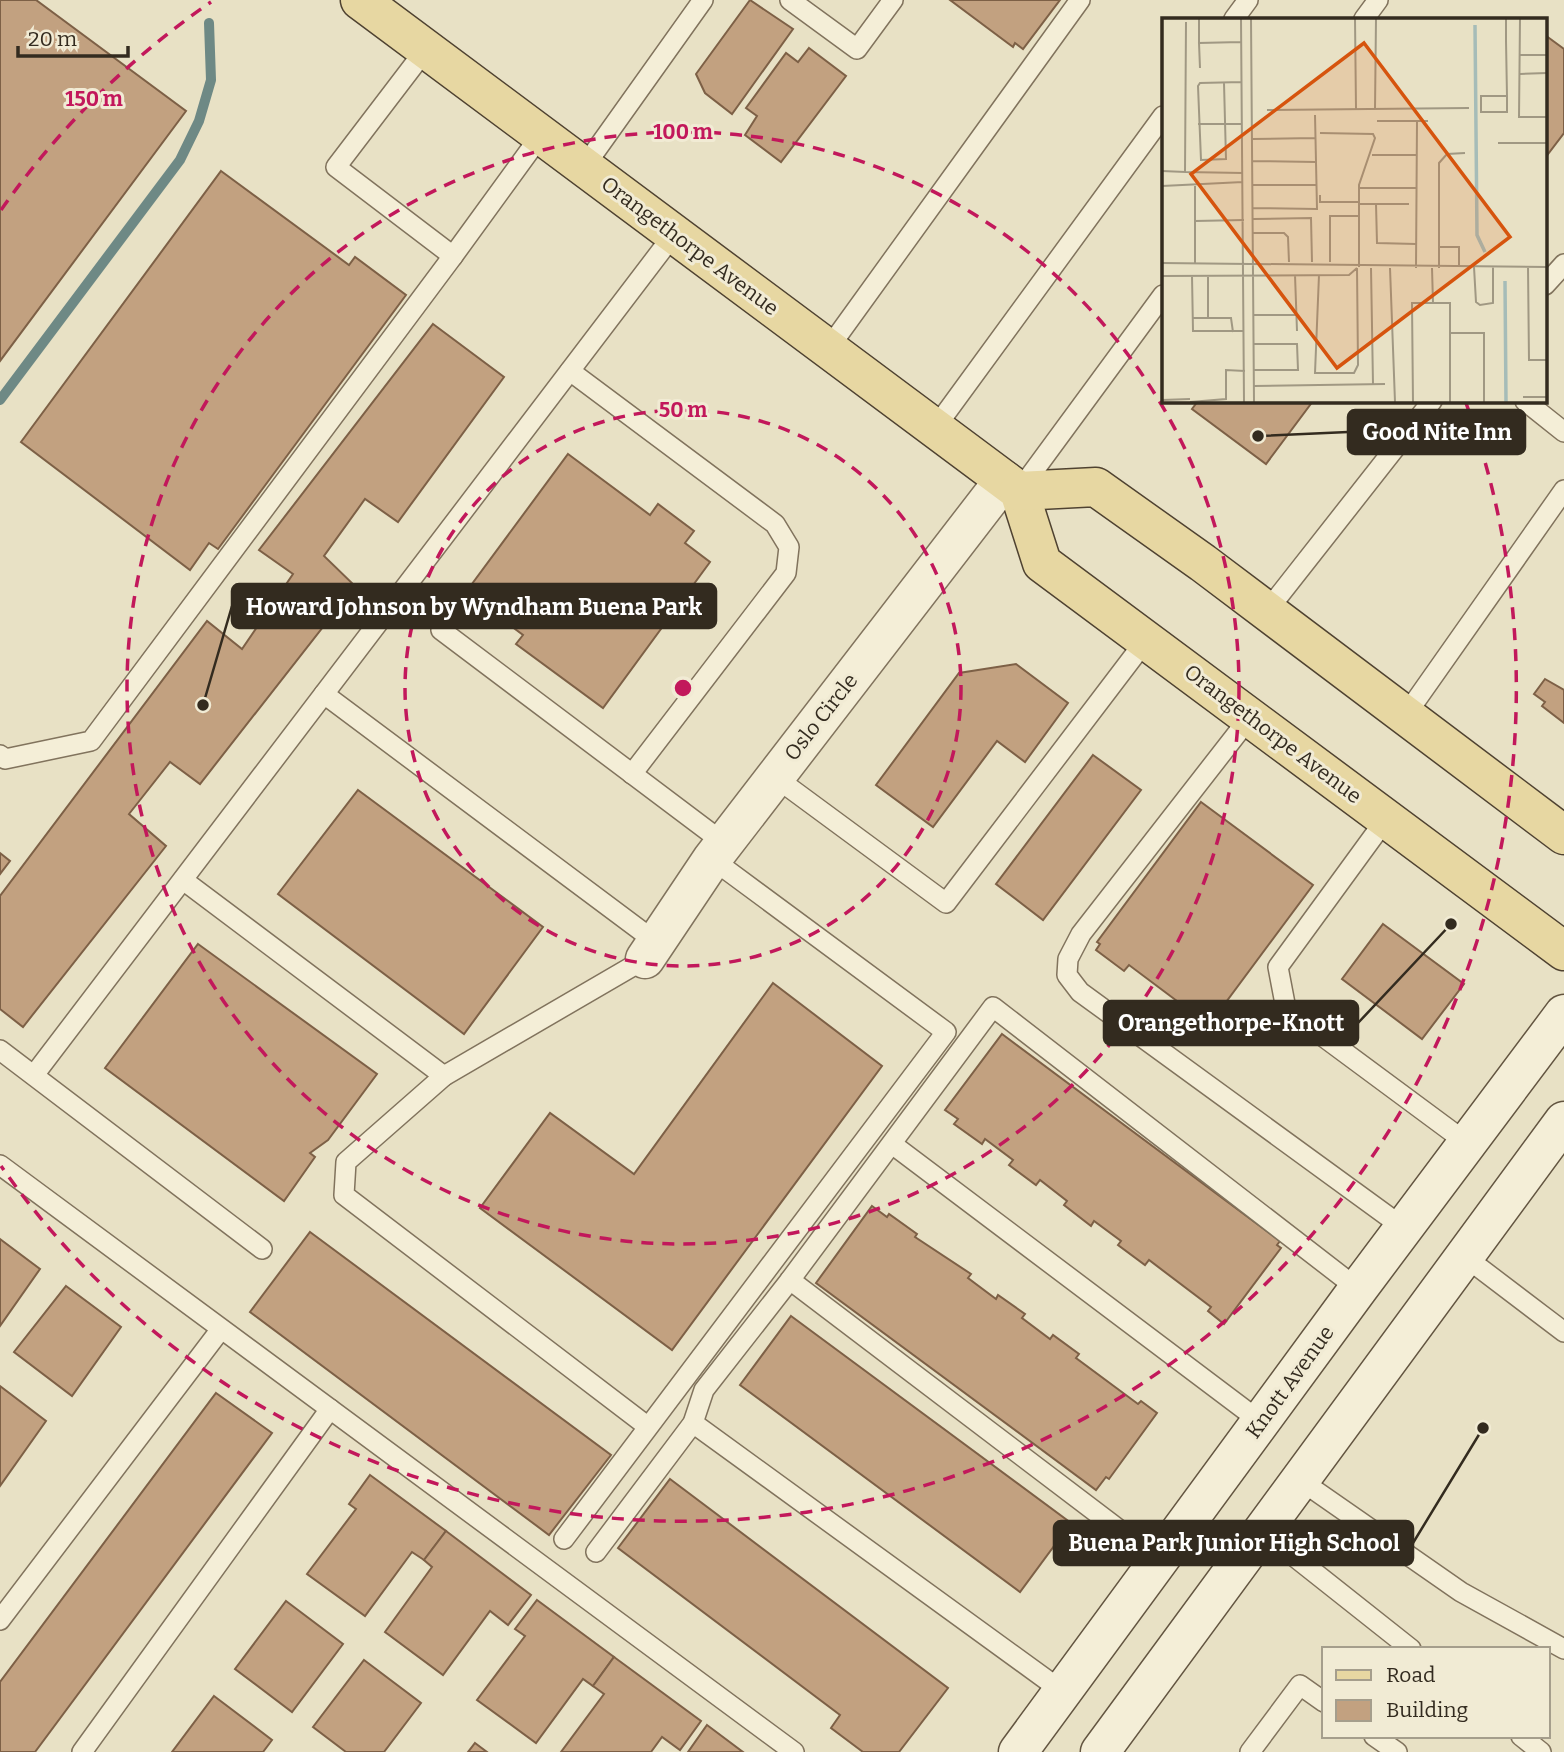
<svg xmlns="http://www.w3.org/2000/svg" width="1564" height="1752" font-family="Bitter,serif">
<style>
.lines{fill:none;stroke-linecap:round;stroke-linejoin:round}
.stream{stroke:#6e8985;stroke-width:10}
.building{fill:#c2a180;stroke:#7d6046;stroke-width:2}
.lane-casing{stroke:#81735d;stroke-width:22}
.street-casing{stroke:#81735d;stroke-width:41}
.secondary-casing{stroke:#635541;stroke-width:41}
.primary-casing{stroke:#4f4231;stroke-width:41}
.lane{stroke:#f4eed7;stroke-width:19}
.street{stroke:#f4eed7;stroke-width:38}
.secondary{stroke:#f4eed7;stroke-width:38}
.primary{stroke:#e7d7a2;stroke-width:38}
.ring{fill:none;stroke:#c2185b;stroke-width:3.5;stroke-dasharray:12 9}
.labels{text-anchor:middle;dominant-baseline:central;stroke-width:6;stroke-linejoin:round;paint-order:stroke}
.street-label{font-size:21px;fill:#332b1f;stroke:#f1ebd4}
.inset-river{fill:none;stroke:#a6bcb8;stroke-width:3.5}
.inset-road{fill:none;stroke:#a09883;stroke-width:2}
.view{fill:#d6540e;fill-opacity:0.15;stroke:#d6540e;stroke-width:3.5}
.inset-edge{fill:none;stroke:#332b1f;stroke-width:3.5}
.centre{fill:#c2185b;stroke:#f1ebd4;stroke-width:3.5}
.ring-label{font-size:21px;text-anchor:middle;font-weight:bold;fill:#c2185b;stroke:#f1ebd4;stroke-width:6;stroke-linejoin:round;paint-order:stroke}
.leader{fill:none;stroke:#332b1f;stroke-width:2.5}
.callout-dot{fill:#332b1f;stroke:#f1ebd4;stroke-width:2.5}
.callout{fill:#332b1f;stroke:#332b1f;stroke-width:2.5}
.callout-label{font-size:23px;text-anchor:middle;font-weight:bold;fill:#fff}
</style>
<rect width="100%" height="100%" fill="#e8e1c5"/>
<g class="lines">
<polyline class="stream" points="0,400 180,160 199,121 211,80 209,23"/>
</g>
<g class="building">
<polygon points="0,0 36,0 186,111 0,361"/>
<polygon points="750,0 793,29 732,114 705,93 696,74"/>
<polygon points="950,0 1060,0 1023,49 1015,43 1013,47"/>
<polygon points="1545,35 1564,49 1564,133 1545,158"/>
<polygon points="809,48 846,76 781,162 745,135 757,116 746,108 786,53 798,62"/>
<polygon points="221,171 349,265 355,257 406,295 218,549 209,543 190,570 21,442"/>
<polygon points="433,324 504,377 398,522 365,499 324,556 355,586 200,784 170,762 129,814 166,846 23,1027 0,1009 0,896 207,621 242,649 293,574 259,550"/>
<polygon points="1198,401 1313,401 1266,464 1192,409"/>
<polygon points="568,454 650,515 658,504 694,531 685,543 710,562 603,708 516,644 523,635 466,592"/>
<polygon points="1016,664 1068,703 1025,762 997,741 933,827 876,785 959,673"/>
<polygon points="1545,679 1564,690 1564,723 1542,706 1545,702 1534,694"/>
<polygon points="1093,755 1141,790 1043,920 996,884"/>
<polygon points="358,790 543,927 464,1034 278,894"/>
<polygon points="1201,802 1313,885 1209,1025 1129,965 1124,971 1096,950 1100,944 1097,942"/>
<polygon points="0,853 10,861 0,874"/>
<polygon points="1383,924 1464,984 1422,1039 1342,979"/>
<polygon points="198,944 377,1074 328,1140 310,1153 315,1157 284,1201 105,1068"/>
<polygon points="773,983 882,1066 672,1350 480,1208 550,1113 634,1174"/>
<polygon points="1002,1034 1280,1241 1277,1245 1281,1248 1224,1324 1208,1311 1211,1307 1149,1260 1145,1265 1118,1245 1121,1241 1094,1221 1091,1226 1064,1205 1067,1201 1040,1180 1036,1185 1009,1165 1013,1160 985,1139 982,1144 954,1124 958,1119 945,1110"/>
<polygon points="872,1206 887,1217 889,1214 917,1234 915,1237 971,1274 968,1278 996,1299 998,1295 1025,1314 1022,1318 1050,1339 1053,1335 1079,1354 1076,1358 1138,1404 1141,1401 1157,1413 1109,1479 1106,1477 1096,1490 816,1283"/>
<polygon points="310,1232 611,1455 549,1535 250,1312"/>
<polygon points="0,1239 40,1269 0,1326"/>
<polygon points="66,1286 121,1327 72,1396 14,1352"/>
<polygon points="791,1316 1071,1523 1020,1592 740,1385"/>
<polygon points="0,1386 46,1421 0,1486"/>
<polygon points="216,1393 272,1433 35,1752 0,1752 0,1682"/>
<polygon points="370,1475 446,1531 424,1560 412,1552 365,1616 307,1574 356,1509 349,1504"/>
<polygon points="670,1479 948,1688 899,1752 863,1752 831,1728 840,1715 618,1548"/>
<polygon points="446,1531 531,1595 508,1625 490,1611 443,1675 385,1632 432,1567 424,1560"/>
<polygon points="537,1600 614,1657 593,1686 583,1679 536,1743 477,1700 525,1636 515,1629"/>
<polygon points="286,1601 343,1644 292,1712 235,1669"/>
<polygon points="614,1657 701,1721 680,1750 662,1737 651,1752 561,1752 604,1694 593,1686"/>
<polygon points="364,1660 421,1703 384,1752 346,1752 313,1727"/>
<polygon points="214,1696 272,1740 263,1752 172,1752"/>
<polygon points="707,1725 743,1752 688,1752"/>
<polygon points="475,1743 487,1752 468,1752"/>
</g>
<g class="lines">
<g class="lane-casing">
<g id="lane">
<polyline points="790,0 857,49 893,0"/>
<polyline points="1234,19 1248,0"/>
<polyline points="1364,19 1378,0"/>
<polyline points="426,49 336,167 453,256 541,135"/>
<polyline points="584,167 703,0"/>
<polyline points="1545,285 1564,264"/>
<polyline points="828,349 1080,0"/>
<polyline points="570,371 775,524 789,547 786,573 632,774"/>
<polyline points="1525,401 1564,432"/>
<polyline points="935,428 1163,116"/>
<polyline points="1019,491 1163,295"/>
<polyline points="1267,611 1432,401"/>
<polyline points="441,630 724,843"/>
<polyline points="324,694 656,942"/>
<polyline points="1405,716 1564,490"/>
<polyline points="1250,717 1081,934 1068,959 1067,975 1080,992 1404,1228"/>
<polyline points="0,755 5,759 91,741 453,256"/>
<polyline points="775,777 946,903 1146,640"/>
<polyline points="1386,819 1278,967 1286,1009 1467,1143"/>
<polyline points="183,880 444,1076"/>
<polyline points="645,959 444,1076 346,1162 344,1195 647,1426"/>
<polyline points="0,1050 262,1249"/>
<polyline points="34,1075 674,234"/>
<polyline points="892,1144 1261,1422"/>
<polyline points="0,1165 794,1752"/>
<polyline points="1464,1256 1564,1332"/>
<polyline points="790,1280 1159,1560"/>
<polyline points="693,1423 1062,1691"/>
<polyline points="1300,1480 1461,1592 1564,1649"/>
<polyline points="1262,1531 1411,1649"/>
<polyline points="564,1539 946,1032 712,859"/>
<polyline points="596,1552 693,1423 704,1390 790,1280 993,1007 1358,1289"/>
<polyline points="0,1620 221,1329"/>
<polyline points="1374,1736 1397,1752"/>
<polyline points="1521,1736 1541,1752"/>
<polyline points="82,1752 330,1409"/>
<polyline points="1250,1752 1300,1685 1324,1702"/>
</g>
</g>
<g class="street-casing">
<polyline id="street" points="645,959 712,859 1004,480"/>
</g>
<g class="secondary-casing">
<g id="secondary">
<polyline points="1018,1752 1358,1289 1564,1014"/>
<polyline points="1100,1752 1564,1121"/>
</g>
</g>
<g class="primary-casing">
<g id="primary">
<polyline points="360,0 1019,491 1042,563 1564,951"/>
<polyline points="1019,491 1096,487 1203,563 1564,835"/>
</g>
</g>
<use href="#lane" class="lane"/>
<use href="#street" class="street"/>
<use href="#secondary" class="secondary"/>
<use href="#primary" class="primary"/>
</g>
<g class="ring">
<circle cx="683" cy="688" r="278"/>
<circle cx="683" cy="688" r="556"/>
<path d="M1 210A833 833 0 0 1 211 2M1466 403A833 833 0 0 1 1 1166"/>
</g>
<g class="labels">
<g class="street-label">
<text transform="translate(690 246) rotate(37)">Orangethorpe Avenue</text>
<text transform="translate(821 717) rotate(-52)">Oslo Circle</text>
<text transform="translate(1273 734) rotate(37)">Orangethorpe Avenue</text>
<text transform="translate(1290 1382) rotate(-54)">Knott Avenue</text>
</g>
</g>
<g transform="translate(1162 18)">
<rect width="385" height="385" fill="#e8e1c5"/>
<path class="inset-river" d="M313 7 315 217 323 234M343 263 344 384"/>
<path class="inset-road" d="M37 1V25M79 1 82 384M89 1 92 384M193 1 194 91M344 1V23L345 78V94H319V78H345M358 1 357 99H385M358 37H385M38 50 37 25 79 24M358 56 385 55M62 65 64 141 39 142 36 68 38 65 80 64M213 91 214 1M105 92 307 90M215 103H266M36 106H80M158 115 211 116 213 120 197 167V249M90 121 153 120M336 125H385M210 137H255M90 143 154 144M0 153 23 154 24 4M23 154 81 155M90 167H154M0 168 81 164M33 168V245M197 170H255M158 177V184H198M198 186H247M214 186 215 225 254 226M91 190 155 191 153 97M91 201 149 200 150 244M33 203 82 202M91 215H122L126 219 127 244M277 229V145L285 136 303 135M168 244V198H198M0 245 385 249M312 249 314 284 318 287 331 285V249M366 249 367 342H385M209 250 211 366M228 250 233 384M254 250 255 103M270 250 271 285M277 250V229H297V249M133 257 135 313M157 257 153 355H192L196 347 195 250M0 258 187 257 195 250M30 258 31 313H82M91 297H135M30 300H69L71 314M46 300V257M287 315H322V384M92 326H135L136 352H92M92 368 223 366M361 379H385M0 382 28 381M28 384 64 381V352L83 353M251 384 250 285H288V384"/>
<path class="view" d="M202 25 348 219 175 350 29 156Z"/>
<rect width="385" height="385" class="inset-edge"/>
</g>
<circle cx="683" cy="688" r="10" class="centre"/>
<g class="ring-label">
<text x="94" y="106">150 m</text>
<text x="683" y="139">100 m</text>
<text x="683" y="417">50 m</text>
</g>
<path class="leader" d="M1258 436L1348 432M203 705L232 606M1451 924L1358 1023M1483 1428L1413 1543"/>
<g class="callout-dot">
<circle cx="1258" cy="436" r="7"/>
<circle cx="203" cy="705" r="7"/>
<circle cx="1451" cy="924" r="7"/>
<circle cx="1483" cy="1428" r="7"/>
</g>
<g class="callout">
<rect x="1348" y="410" width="177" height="44" rx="7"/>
<rect x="232" y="584" width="484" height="44" rx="7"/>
<rect x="1104" y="1001" width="254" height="44" rx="7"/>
<rect x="1054" y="1521" width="359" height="44" rx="7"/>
</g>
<g class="callout-label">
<text x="1437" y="440">Good Nite Inn</text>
<text x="474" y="615">Howard Johnson by Wyndham Buena Park</text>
<text x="1231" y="1031">Orangethorpe-Knott</text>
<text x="1234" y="1551">Buena Park Junior High School</text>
</g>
<rect x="1322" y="1647" width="228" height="91" fill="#f1ebd4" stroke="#a59e8c" stroke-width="2"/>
<rect x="1336" y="1670" width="35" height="10" fill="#e7d7a2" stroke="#a59e8c" stroke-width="2"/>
<text x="1386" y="1682" font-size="21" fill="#332b1f">Road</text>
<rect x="1336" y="1700" width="35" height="21" fill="#c2a180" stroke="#a59e8c" stroke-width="2"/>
<text x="1386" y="1717" font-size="21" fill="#332b1f">Building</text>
<path d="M18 46v10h110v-10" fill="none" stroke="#332b1f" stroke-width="3.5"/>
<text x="28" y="46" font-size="21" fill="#332b1f" stroke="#f1ebd4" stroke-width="5" paint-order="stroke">20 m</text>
</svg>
